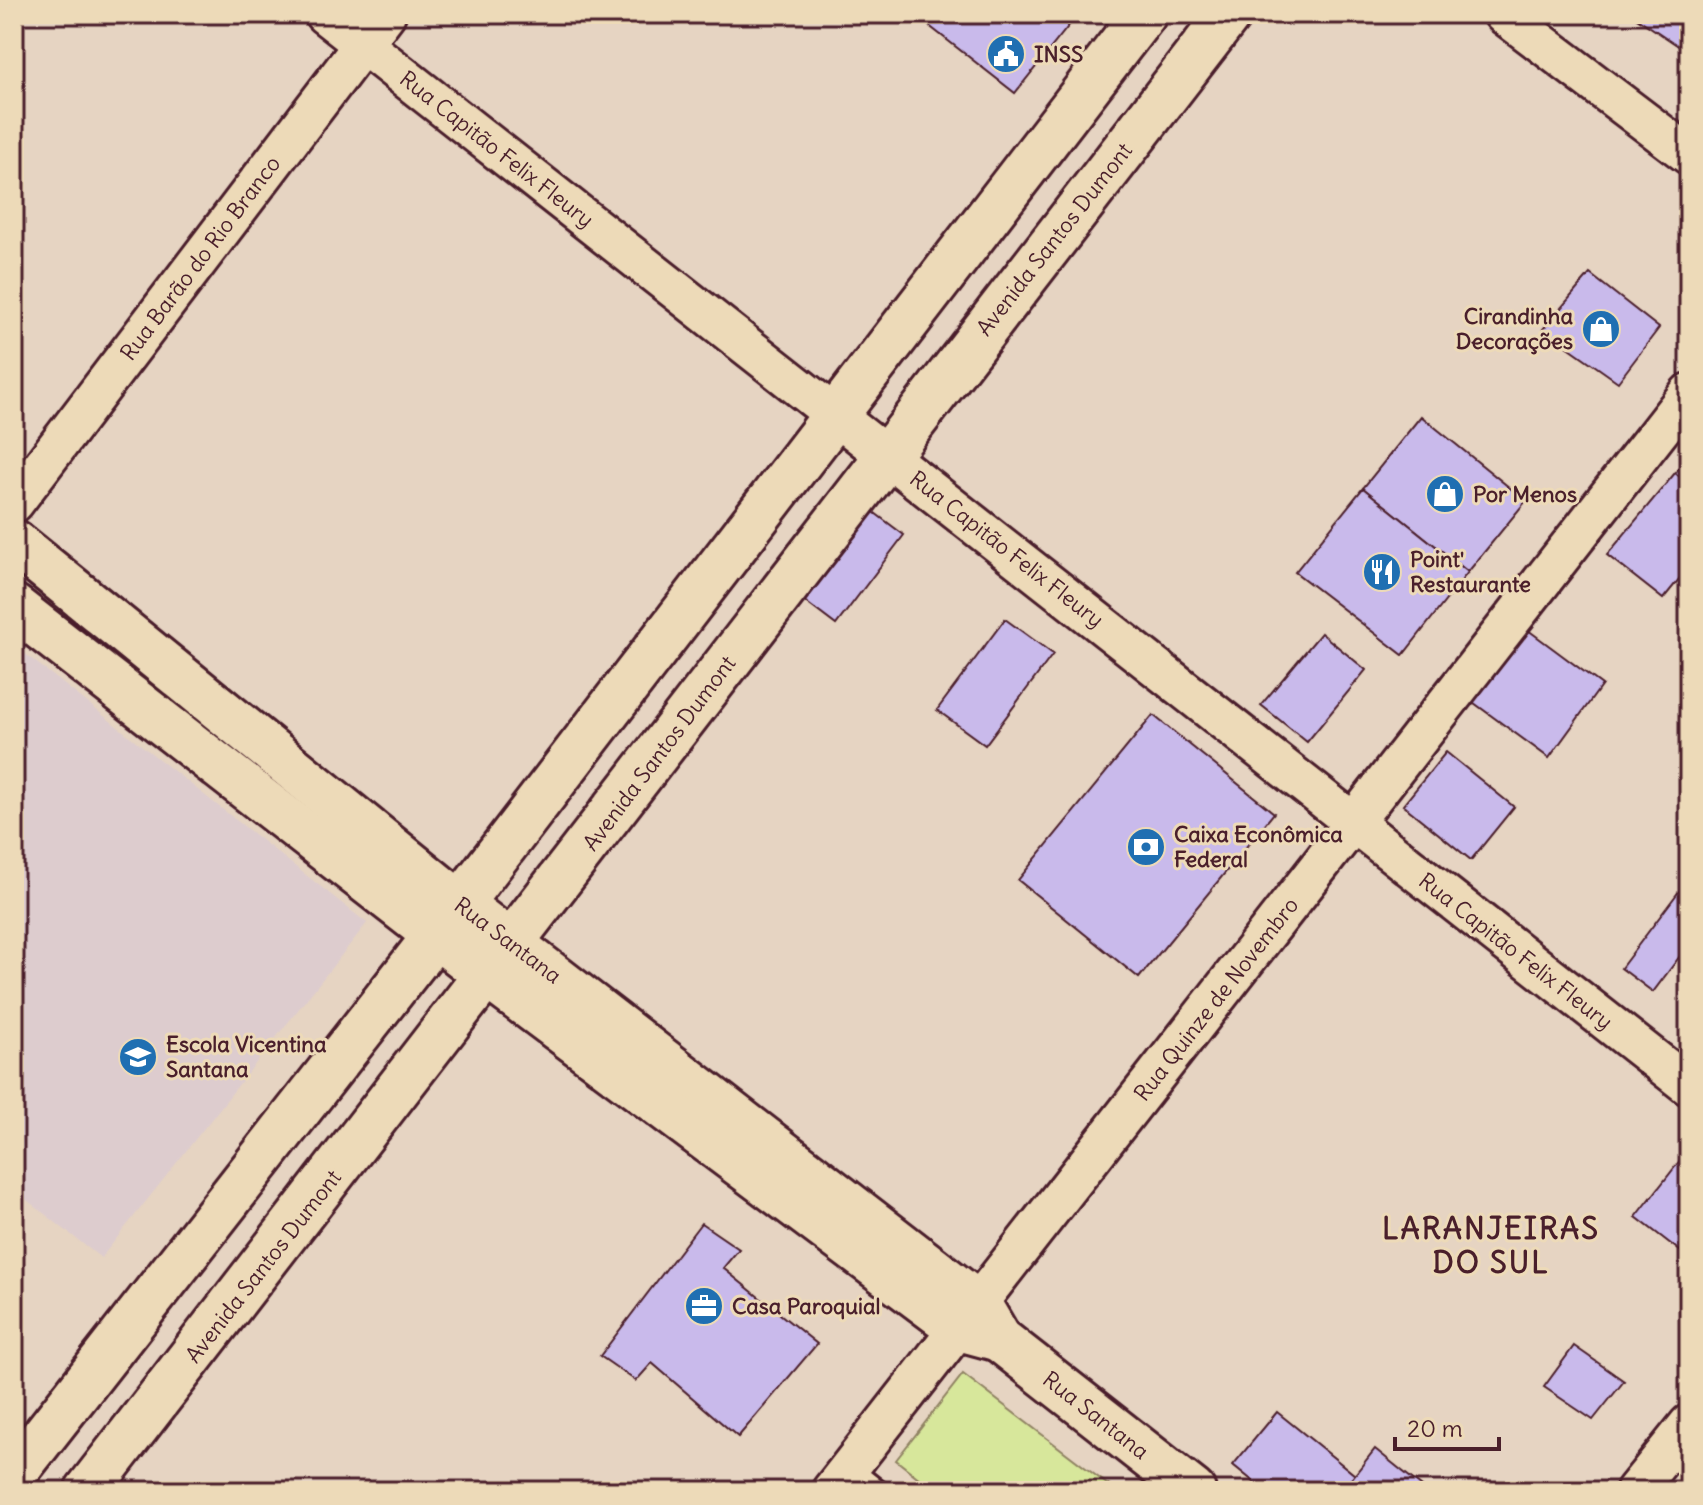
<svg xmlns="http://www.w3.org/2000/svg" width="1703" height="1505" font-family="Delius,sans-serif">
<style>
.built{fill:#ddccce}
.green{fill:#d7e79b;stroke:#908363;stroke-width:2}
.building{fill:#c9baeb;stroke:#4a1f2b;stroke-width:2}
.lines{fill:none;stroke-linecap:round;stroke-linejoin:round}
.service-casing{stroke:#4a1f2b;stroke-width:26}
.minor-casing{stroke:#4a1f2b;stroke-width:44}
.tertiary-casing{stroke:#4a1f2b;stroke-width:50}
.secondary-casing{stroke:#4a1f2b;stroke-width:50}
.service{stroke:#eddab8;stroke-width:20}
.minor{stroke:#eddab8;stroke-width:38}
.tertiary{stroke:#eddab8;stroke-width:44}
.secondary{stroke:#eddab8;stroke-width:44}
.labels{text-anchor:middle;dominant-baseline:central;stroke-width:6;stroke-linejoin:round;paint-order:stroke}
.poi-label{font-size:22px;font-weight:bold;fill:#4a1f2b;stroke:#eddab8;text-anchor:start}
.street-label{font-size:22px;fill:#4a1f2b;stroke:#eddab8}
.district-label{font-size:30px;font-weight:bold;letter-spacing:2px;fill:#4a1f2b;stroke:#eddab8}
</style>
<rect width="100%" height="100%" fill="#e6d4c2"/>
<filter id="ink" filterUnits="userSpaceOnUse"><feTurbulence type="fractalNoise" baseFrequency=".0125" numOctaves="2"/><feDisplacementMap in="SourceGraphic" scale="16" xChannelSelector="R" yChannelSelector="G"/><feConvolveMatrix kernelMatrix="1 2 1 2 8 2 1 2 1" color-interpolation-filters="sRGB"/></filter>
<g filter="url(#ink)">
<polygon class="built" points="14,645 367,923 101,1258 14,1190"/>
<polygon class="green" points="963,1374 1116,1491 935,1491 896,1460"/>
<g class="building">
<polygon points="914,14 1078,14 1015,93"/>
<polygon points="1631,14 1689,14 1689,53"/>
<polygon points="1590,274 1659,328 1618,382 1543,329"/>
<polygon points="1421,416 1526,501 1468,572 1363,488"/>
<polygon points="1689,456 1689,484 1675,473"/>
<polygon points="1675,473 1689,484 1689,567 1663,599 1607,555"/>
<polygon points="1363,488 1468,572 1403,655 1295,572"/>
<polygon points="863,504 904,535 836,625 795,594"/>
<polygon points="1005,619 1053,654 985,745 937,710"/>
<polygon points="1524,627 1602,685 1549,758 1470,700"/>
<polygon points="1321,633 1366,670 1307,742 1261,705"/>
<polygon points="1153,715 1274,813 1139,978 1018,880"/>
<polygon points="1446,752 1514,807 1471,860 1403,805"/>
<polygon points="1686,882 1689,944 1653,992 1621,968"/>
<polygon points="1689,1149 1689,1258 1636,1217"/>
<polygon points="701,1223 739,1249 723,1268 817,1344 738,1437 652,1363 636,1381 600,1356"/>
<polygon points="1574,1346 1624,1381 1593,1420 1544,1387"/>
<polygon points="1277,1412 1355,1475 1342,1491 1265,1491 1233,1465"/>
<polygon points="1375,1449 1427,1491 1342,1491"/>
</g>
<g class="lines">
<g class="service-casing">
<polyline id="service" points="849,1468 878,1491"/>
</g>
<g class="minor-casing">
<g id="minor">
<polyline points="324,14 1689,1086"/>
<polyline points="1503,14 1689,155"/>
<polyline points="14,503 386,14"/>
<polyline points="831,1491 1689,393"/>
<polyline points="1635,1491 1689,1424"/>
</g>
</g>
<g class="tertiary-casing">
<g id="tertiary">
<polyline points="14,542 460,904 979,1305 999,1339 1193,1491"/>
<polyline points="14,607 488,976 959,1328 996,1338"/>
</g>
</g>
<g class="secondary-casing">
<g id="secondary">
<polyline points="14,1474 436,935 1144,14"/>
<polyline points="87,1491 1229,14"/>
</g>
</g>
<use href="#service" class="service"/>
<use href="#minor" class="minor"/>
<use href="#tertiary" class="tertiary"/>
<use href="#secondary" class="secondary"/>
</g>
</g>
<defs>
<g id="civic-disc" transform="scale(2)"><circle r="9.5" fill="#1f6fb2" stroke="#eddab8"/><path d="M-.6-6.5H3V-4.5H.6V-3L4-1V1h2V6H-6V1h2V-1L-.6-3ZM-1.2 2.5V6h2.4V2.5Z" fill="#fff"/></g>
<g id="shop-disc" transform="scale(2)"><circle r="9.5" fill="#1f6fb2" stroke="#eddab8"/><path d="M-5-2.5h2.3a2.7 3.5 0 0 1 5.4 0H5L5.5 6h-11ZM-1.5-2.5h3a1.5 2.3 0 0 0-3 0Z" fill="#fff"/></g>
<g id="restaurant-disc" transform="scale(2)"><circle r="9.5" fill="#1f6fb2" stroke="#eddab8"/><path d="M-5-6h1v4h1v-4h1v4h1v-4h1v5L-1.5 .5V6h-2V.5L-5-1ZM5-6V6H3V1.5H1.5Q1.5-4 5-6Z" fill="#fff"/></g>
<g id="bank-disc" transform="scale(2)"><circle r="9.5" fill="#1f6fb2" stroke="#eddab8"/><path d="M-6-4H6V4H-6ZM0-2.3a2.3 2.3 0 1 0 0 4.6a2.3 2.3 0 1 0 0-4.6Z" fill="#fff"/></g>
<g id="school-disc" transform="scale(2)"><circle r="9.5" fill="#1f6fb2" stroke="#eddab8"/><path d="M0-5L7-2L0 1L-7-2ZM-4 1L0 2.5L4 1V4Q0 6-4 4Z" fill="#fff"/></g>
<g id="office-disc" transform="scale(2)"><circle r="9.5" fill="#1f6fb2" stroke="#eddab8"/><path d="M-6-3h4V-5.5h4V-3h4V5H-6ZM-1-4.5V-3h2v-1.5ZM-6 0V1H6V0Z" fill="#fff"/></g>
</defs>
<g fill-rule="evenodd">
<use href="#civic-disc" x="1006" y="54"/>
<use href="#shop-disc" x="1601" y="329"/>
<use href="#shop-disc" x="1445" y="494"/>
<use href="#restaurant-disc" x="1382" y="572"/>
<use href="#bank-disc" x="1146" y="847"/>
<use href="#school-disc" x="138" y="1057"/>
<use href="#office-disc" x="704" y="1306"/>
</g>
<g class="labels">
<g class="poi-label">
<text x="1034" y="54">INSS</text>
<text x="1573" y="316" text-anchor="end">Cirandinha<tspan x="1573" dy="25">Decorações</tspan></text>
<text x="1473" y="494">Por Menos</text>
<text x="1410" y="559">Point'<tspan x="1410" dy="25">Restaurante</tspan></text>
<text x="1174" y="834">Caixa Econômica<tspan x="1174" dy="25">Federal</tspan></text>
<text x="166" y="1044">Escola Vicentina<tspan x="166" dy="25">Santana</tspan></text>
<text x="732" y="1306">Casa Paroquial</text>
</g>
<g class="street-label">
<text transform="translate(497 149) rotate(38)">Rua Capitão Felix Fleury</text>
<text transform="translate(1054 239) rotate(-52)">Avenida Santos Dumont</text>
<text transform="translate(200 258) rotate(-53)">Rua Barão do Rio Branco</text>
<text transform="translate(1007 549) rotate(38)">Rua Capitão Felix Fleury</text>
<text transform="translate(659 753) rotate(-53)">Avenida Santos Dumont</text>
<text transform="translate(508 940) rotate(37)">Rua Santana</text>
<text transform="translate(1516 951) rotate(38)">Rua Capitão Felix Fleury</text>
<text transform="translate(1216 999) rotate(-52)">Rua Quinze de Novembro</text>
<text transform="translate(263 1266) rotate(-52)">Avenida Santos Dumont</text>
<text transform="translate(1096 1415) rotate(38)">Rua Santana</text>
</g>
<g class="district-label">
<text x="1491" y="1228">LARANJEIRAS<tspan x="1491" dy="34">DO SUL</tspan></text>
</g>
</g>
<rect width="1703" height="1505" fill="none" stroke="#eddab8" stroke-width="48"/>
<rect x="24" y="24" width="1655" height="1457" fill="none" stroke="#4a1f2b" stroke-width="3" filter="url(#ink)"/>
<path d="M1395 1437v12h104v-12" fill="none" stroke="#4a1f2b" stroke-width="4"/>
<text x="1407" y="1437" font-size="24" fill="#4a1f2b" stroke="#eddab8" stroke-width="6" paint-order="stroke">20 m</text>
</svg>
